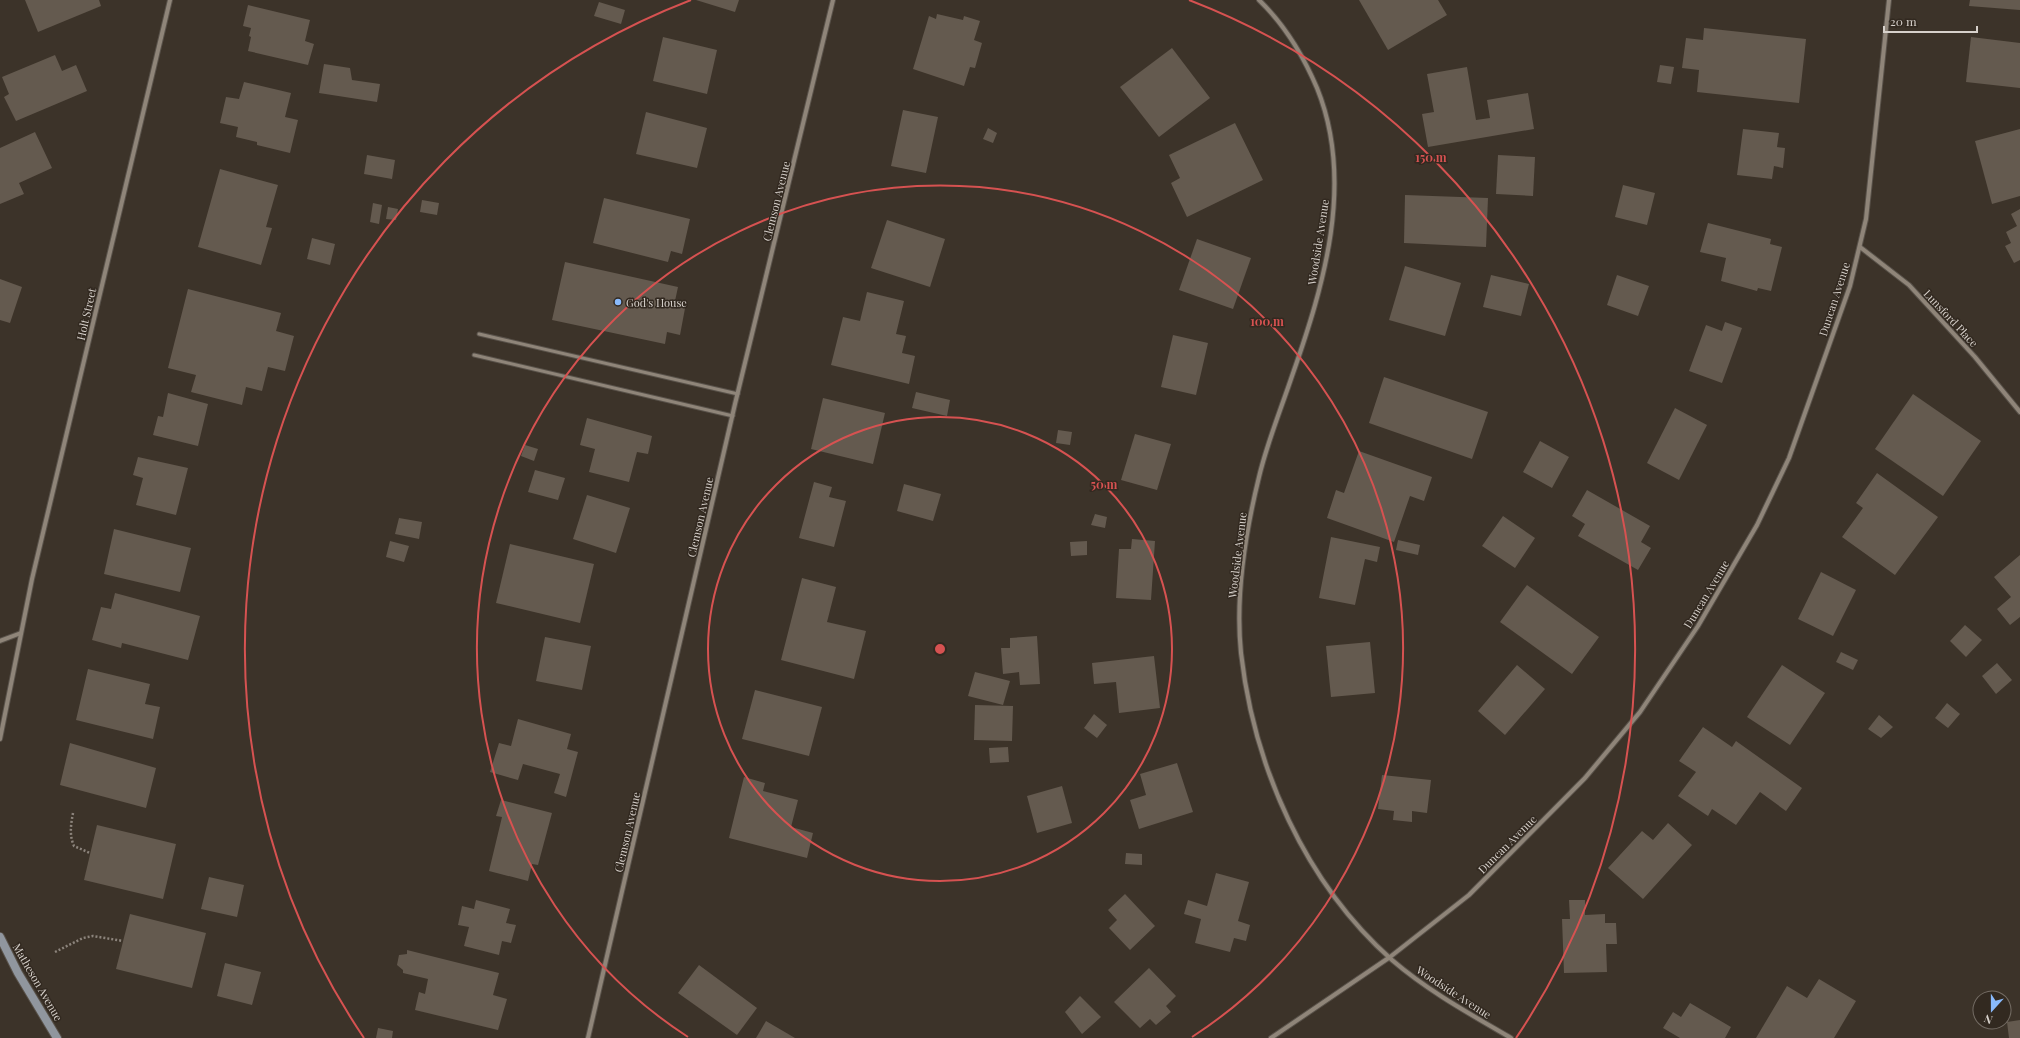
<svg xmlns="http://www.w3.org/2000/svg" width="2020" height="1038" font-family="'Playfair Display',serif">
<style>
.building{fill:#645a4f}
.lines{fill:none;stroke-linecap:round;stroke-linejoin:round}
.lane-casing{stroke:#59524a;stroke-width:5}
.street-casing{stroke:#59524a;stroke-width:6}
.secondary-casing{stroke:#59524a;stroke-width:10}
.path{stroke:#8c847c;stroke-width:2.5;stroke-dasharray:2 2;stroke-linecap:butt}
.lane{stroke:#8f8579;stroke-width:3}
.street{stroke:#8f8579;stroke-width:4}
.secondary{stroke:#90969e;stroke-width:8}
.ring{fill:none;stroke:#d65251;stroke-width:2}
.poi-dot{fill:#89bafc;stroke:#322920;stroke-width:1.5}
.labels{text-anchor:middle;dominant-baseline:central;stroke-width:3;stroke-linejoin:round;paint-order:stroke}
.street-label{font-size:11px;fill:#d7d1cb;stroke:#322920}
.poi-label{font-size:11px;fill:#d7d1cb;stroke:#322920;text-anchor:start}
.centre{fill:#d65251;stroke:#322920;stroke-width:2}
.ring-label{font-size:12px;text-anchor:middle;font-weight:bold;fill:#d65251;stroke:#322920;stroke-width:3;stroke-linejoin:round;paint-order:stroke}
</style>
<rect width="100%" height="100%" fill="#3c3329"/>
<g class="building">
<polygon points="25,0 99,0 101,6 38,32"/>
<polygon points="696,0 739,0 735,12"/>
<polygon points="1359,0 1438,0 1447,15 1388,50"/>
<polygon points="1970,0 2020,0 2020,10 1969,6"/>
<polygon points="599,2 625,10 621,24 594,16"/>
<polygon points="248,5 310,20 305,41 314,44 308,65 248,51 251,37 249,36 251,28 243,26"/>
<polygon points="937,14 963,20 964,16 980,21 974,40 982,43 975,68 970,67 964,86 913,69 929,16 936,19"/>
<polygon points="1704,28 1806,39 1799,103 1697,92 1699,70 1682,68 1686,38 1703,40"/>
<polygon points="663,37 717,50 707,94 653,81"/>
<polygon points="1971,37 2020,43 2020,88 1966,82"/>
<polygon points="1172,48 1210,98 1159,137 1120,87"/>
<polygon points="55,55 62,71 76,65 87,91 16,121 4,97 9,94 2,77"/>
<polygon points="324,64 350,68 352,80 380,84 377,102 319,93"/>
<polygon points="1660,65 1674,67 1671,84 1657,82"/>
<polygon points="1467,67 1476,120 1490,118 1487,100 1528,93 1534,129 1428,147 1422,114 1434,112 1427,74"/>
<polygon points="244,82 291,93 285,117 298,120 290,153 257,145 257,142 236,137 238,127 220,123 226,97 239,99"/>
<polygon points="903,110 938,117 926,173 891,166"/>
<polygon points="646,112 707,128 697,168 636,154"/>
<polygon points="1235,123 1263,180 1187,217 1171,183 1180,178 1169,155"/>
<polygon points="988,128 997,133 993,143 983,139"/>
<polygon points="1743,129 1779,133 1777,147 1785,148 1783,168 1774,166 1772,179 1737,175"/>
<polygon points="2020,129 2020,196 1992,204 1975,141"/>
<polygon points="35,132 52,168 19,183 24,194 0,204 0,148"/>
<polygon points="367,155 395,160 392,179 364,174"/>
<polygon points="1498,155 1535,157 1533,196 1496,194"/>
<polygon points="220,169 278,185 266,227 272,228 261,265 198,247"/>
<polygon points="1623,185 1655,193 1647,225 1615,217"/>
<polygon points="1405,195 1488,198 1486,247 1404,243"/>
<polygon points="604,198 690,219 682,254 671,251 668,262 593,243"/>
<polygon points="422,200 439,203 437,215 420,212"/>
<polygon points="373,203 382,205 379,224 370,222"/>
<polygon points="388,207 398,209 396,220 386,219"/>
<polygon points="2020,209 2020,260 2014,263 2005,246 2011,243 2006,232 2017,226 2011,214"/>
<polygon points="887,220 945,239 930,287 871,268"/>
<polygon points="1708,223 1771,239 1770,244 1782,247 1771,291 1758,288 1757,291 1721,281 1726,258 1700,252"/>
<polygon points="312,238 335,244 330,265 307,259"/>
<polygon points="1197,239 1251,258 1233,309 1179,290"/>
<polygon points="565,262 678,287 675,301 686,303 680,335 667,332 665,344 552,320"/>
<polygon points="1405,266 1461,283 1445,336 1389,320"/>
<polygon points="1491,275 1529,284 1521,316 1483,307"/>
<polygon points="1617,275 1649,286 1638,316 1607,305"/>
<polygon points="0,279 22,287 10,323 0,320"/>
<polygon points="188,289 281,313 276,331 294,336 285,371 268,367 262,391 246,387 242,405 191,392 196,375 168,368"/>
<polygon points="867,292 904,301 896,334 906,336 902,353 915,356 909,384 831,365 843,317 860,321"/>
<polygon points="1725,322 1742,328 1722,383 1689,371 1706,325 1722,331"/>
<polygon points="1173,335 1208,343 1196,395 1161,387"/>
<polygon points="1384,377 1488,412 1472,459 1369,423"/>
<polygon points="916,392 950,400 947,416 912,408"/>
<polygon points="168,393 208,404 198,446 153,435 158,416 163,417"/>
<polygon points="1913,394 1981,441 1943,496 1875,449"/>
<polygon points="823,398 885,413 873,464 811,449"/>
<polygon points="1675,408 1707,425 1679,480 1647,463"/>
<polygon points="587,418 652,436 648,454 637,452 629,482 589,472 595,449 580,445"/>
<polygon points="1058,430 1072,432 1070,445 1056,443"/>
<polygon points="1135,434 1171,444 1157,490 1121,480"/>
<polygon points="1540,441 1569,457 1552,488 1523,472"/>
<polygon points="525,445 538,449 534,461 521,456"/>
<polygon points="1359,451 1432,477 1424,501 1410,496 1394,542 1327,518 1336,490 1344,493"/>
<polygon points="138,457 188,468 176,515 136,505 143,478 133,475"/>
<polygon points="535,470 565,478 558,500 528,492"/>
<polygon points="1877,473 1938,517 1895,575 1842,537 1863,508 1856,503"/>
<polygon points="814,482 832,487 829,497 846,501 834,547 799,538"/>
<polygon points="904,484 941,494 933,521 897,511"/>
<polygon points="1587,490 1650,526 1641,542 1651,548 1638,570 1578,536 1585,524 1572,516"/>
<polygon points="587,495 630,508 616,553 573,539"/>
<polygon points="1095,514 1107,517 1105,528 1091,525"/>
<polygon points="1503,516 1535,538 1515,568 1482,546"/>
<polygon points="399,518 422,522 419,539 395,534"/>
<polygon points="114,529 191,548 180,592 104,574"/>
<polygon points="1331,537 1380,547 1377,562 1365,559 1355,605 1319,598"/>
<polygon points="1132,539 1155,541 1151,600 1116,598 1119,549 1131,549"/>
<polygon points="1398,540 1420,545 1418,555 1396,550"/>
<polygon points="390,541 409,546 404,562 386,557"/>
<polygon points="1087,541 1087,555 1071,556 1070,542"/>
<polygon points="510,544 594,564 580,623 496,603"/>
<polygon points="2020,555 2020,617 2010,625 1997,609 2011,597 1994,577"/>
<polygon points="1821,572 1856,590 1833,636 1798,619"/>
<polygon points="802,578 836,587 827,622 866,631 854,679 781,660"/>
<polygon points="1527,585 1599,637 1572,674 1500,622"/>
<polygon points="115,593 200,616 188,660 122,643 121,648 92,640 101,607 111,609"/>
<polygon points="1965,625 1982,640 1966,657 1950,641"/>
<polygon points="1037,636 1040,684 1020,685 1019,672 1003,674 1001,648 1010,648 1010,638"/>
<polygon points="545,637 591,646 582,690 536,681"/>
<polygon points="1370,642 1375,693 1331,697 1326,646"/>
<polygon points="1841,652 1858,660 1853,670 1836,662"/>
<polygon points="1154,656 1160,708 1119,713 1116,682 1094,684 1092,663"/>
<polygon points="1997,663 2012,680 1996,694 1982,676"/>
<polygon points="1517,665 1545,689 1505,735 1478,711"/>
<polygon points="1782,665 1825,693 1790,745 1747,717"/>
<polygon points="88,669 150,684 145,704 160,707 153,739 76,720"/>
<polygon points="975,672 1010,681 1003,705 968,696"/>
<polygon points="755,690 822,707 809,756 742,739"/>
<polygon points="1947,703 1960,714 1948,728 1935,718"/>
<polygon points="975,705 1013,706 1012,741 974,740"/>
<polygon points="1094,714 1107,725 1097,738 1084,728"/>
<polygon points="1879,715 1893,727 1881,738 1868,729"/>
<polygon points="518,719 571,734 567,749 578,752 566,797 554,793 560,774 523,764 518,780 490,772 499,743 511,746"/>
<polygon points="1703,727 1732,747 1736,741 1802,788 1786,811 1760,792 1736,825 1712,809 1708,816 1678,796 1696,772 1679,761"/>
<polygon points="70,743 156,768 146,808 60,785"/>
<polygon points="1008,747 1009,762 990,763 989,748"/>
<polygon points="1177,763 1193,812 1139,829 1130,800 1146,795 1140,774"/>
<polygon points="1382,775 1431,780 1427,813 1412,811 1412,822 1393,820 1394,811 1378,809"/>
<polygon points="744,777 765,783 763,791 798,800 791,827 813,833 807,858 729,838"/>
<polygon points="1062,786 1072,823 1037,833 1027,796"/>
<polygon points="501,800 552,813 538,865 532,864 528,881 489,871 502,817 496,816"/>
<polygon points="1668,823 1692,845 1643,899 1608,868 1642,831 1653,840"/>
<polygon points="97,825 176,844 163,899 84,880"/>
<polygon points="1126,853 1142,854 1142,865 1125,864"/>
<polygon points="1216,873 1249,882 1238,921 1250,925 1246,941 1234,938 1230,952 1195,943 1201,919 1184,914 1188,900 1207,906"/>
<polygon points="209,877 244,885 237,917 201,909"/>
<polygon points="1125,894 1155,926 1130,950 1109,928 1117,920 1108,910"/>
<polygon points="476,900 510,909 506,923 516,925 511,943 502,941 499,955 464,946 469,927 458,925 462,906 474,909"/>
<polygon points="1569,900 1585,900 1585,915 1605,914 1605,923 1616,923 1617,944 1606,944 1607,972 1564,973 1562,919 1570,919"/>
<polygon points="130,914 206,933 192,988 116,969"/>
<polygon points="407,950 499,973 493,995 507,999 498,1030 415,1010 419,992 425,994 428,979 403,973 403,970 397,965 399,955 407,954"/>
<polygon points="225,963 261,972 252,1005 217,996"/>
<polygon points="699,965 757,1008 737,1035 678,993"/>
<polygon points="1149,968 1176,996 1166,1006 1171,1012 1156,1025 1150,1019 1140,1028 1114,1002"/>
<polygon points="1819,979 1856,1001 1834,1038 1756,1038 1787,986 1807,998"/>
<polygon points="1080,996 1101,1017 1082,1034 1065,1012"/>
<polygon points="1690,1003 1731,1027 1725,1038 1680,1038 1663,1028 1673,1012 1681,1017"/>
<polygon points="2020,1020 2020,1038 2009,1038 2007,1022"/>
<polygon points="766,1021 795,1038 756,1038"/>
<polygon points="378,1028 393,1031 392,1038 376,1038"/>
</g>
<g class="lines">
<g class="lane-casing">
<g id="lane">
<polyline points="479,334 738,394"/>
<polyline points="474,355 733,416"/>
</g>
</g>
<g class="street-casing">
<g id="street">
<path d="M1259 0C1285 25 1303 55 1317 88 1355 182 1324 285 1292 376 1281 409 1267 443 1259 477 1245 534 1235 595 1241 653 1254 767 1305 883 1392 960 1428 991 1470 1014 1511 1038"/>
<polyline points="1860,247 1909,285 1975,357 2020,412"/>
<polyline points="0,641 21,633"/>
<polyline points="0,739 32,579 170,0"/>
<polyline points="588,1038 735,404 833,0"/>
<polyline points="1271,1038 1390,957 1469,895 1585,778 1640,712 1698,626 1757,525 1789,458 1850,286 1866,219 1889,0"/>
</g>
</g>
<g class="secondary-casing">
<polyline id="secondary" points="0,937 18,973 57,1038"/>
</g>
<g class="path">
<path d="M73 813C71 824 69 835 74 846L90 853"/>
<polyline points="55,952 83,938 93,936 123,941"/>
</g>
<use href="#lane" class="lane"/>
<use href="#street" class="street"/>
<use href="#secondary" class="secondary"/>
</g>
<g class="ring">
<circle cx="940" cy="649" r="232"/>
<path d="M688 1037A463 463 0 1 1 1192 1037"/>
<path d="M364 1038A695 695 0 0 1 691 0M1189 0A695 695 0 0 1 1516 1038"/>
</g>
<circle class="poi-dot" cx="618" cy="302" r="4"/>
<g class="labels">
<g class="street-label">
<text transform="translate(776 201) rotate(-76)">Clemson Avenue</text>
<text transform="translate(1318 242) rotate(-81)">Woodside Avenue</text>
<text transform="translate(1834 299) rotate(-72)">Duncan Avenue</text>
<text transform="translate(86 314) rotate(-77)">Holt Street</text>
<text transform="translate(1951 318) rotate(47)">Lunsford Place</text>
<text transform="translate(700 517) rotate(-77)">Clemson Avenue</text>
<text transform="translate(1237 555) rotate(-83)">Woodside Avenue</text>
<text transform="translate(1706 594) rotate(-59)">Duncan Avenue</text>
<text transform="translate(627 832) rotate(-77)">Clemson Avenue</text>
<text transform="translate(1507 844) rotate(-45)">Duncan Avenue</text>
<text transform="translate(38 982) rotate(60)">Matheson Avenue</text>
<text transform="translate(1454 992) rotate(33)">Woodside Avenue</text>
</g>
<g class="poi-label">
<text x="626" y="302">God's House</text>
</g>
</g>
<circle cx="940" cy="649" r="6" class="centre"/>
<g class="ring-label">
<text x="1431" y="162">150 m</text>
<text x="1267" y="326">100 m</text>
<text x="1104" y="489">50 m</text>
</g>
<g transform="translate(1992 1010) rotate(201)"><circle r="19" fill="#322920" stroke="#746c64"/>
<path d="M0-3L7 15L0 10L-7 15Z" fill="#89bafc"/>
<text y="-6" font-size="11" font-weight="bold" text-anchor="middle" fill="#d7d1cb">N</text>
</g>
<path d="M1884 26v6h93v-6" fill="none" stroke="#d7d1cb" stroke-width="2"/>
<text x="1890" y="26" font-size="12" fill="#d7d1cb" stroke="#322920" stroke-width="3" paint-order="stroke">20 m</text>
</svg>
